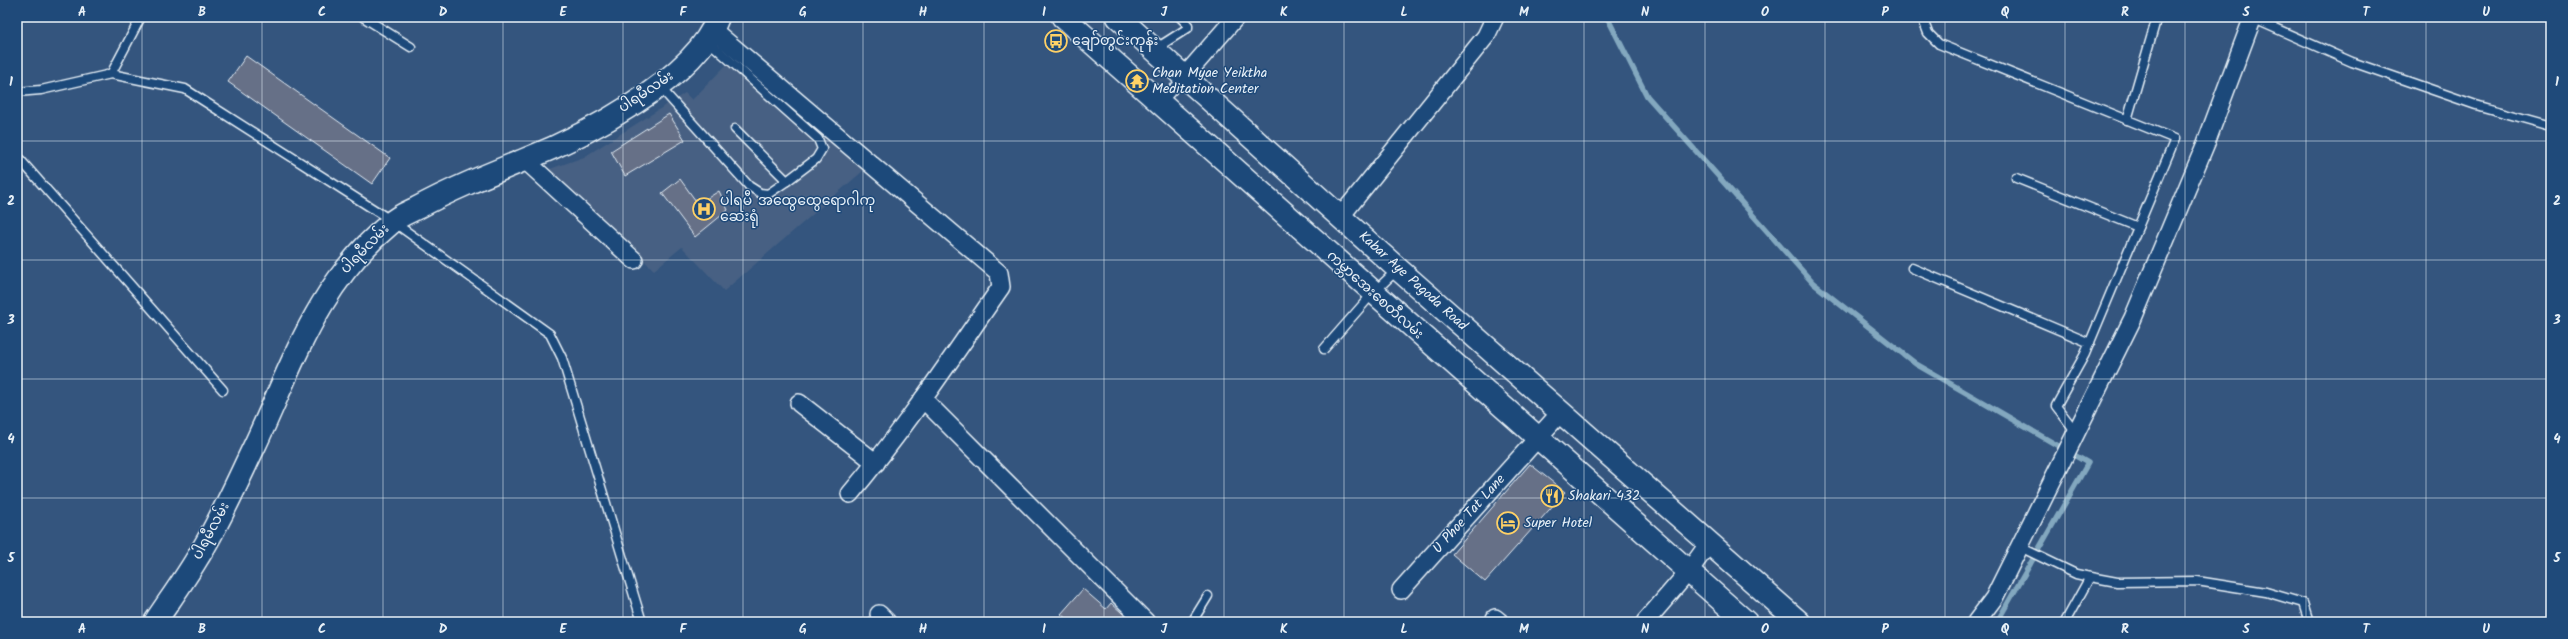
<svg xmlns="http://www.w3.org/2000/svg" width="2568" height="639" font-family="Kalam,'Noto Sans Myanmar',sans-serif">
<style>
.built{fill:#466083}
.lines{fill:none;stroke-linecap:round;stroke-linejoin:round}
.stream{stroke:#83a8bf;stroke-width:5.5}
.building{fill:#666f87;stroke:#e8f1f8}
.service-casing{stroke:#e8f1f8;stroke-width:11}
.minor-casing{stroke:#e8f1f8;stroke-width:20}
.primary-casing{stroke:#e8f1f8;stroke-width:25}
.service{stroke:#1f4a7a;stroke-width:8}
.minor{stroke:#1f4a7a;stroke-width:17}
.primary{stroke:#1f4a7a;stroke-width:22}
.grid{fill:none;stroke:#e8f1f8;stroke-width:1;stroke-opacity:0.55}
.labels{text-anchor:middle;dominant-baseline:central;stroke-width:3;stroke-linejoin:round;paint-order:stroke}
.poi-label{font-size:14px;fill:#e8f1f8;stroke:#1f4a7a;text-anchor:start}
.street-label{font-size:14px;fill:#e8f1f8;stroke:#1f4a7a}
.neatline{fill:none;stroke:#e8f1f8;stroke-width:1.5}
.grid-label{font-size:13px;text-anchor:middle;font-weight:bold;fill:#e8f1f8}
</style>
<rect width="100%" height="100%" fill="#34557e"/>
<filter id="ink" filterUnits="userSpaceOnUse"><feTurbulence type="fractalNoise" baseFrequency=".025" numOctaves="2"/><feDisplacementMap in="SourceGraphic" scale="8" xChannelSelector="R" yChannelSelector="G"/><feConvolveMatrix kernelMatrix="1 2 1 2 8 2 1 2 1" color-interpolation-filters="sRGB"/></filter>
<g filter="url(#ink)">
<polygon class="built" points="735,56 863,171 724,291 682,247 654,270 547,170 584,157 685,93 692,100"/>
<g class="lines">
<polyline class="stream" points="1607,17 1647,96 1813,283 1916,364 2088,463 1997,622"/>
</g>
<g class="building">
<polygon points="246,56 390,158 372,184 228,82"/>
<polygon points="669,114 685,140 625,176 611,151"/>
<polygon points="680,179 698,204 719,191 728,210 695,237 662,193"/>
<polygon points="1530,464 1565,492 1485,582 1452,554"/>
<polygon points="1083,589 1106,609 1111,603 1132,622 1070,622 1061,614"/>
</g>
<g class="lines">
<g class="service-casing">
<g id="service">
<polyline points="363,17 411,47"/>
<polyline points="1922,17 1928,33 1939,44 2175,139 2085,354 2056,406 2076,432"/>
<polyline points="2252,18 2352,62 2476,105 2551,126"/>
<polyline points="707,40 818,139 822,149 816,159 787,181 735,129"/>
<polyline points="1155,49 1188,28 1188,25 1180,17"/>
<polyline points="111,74 141,17"/>
<polyline points="659,86 749,186 760,193 768,194 787,181"/>
<polyline points="17,92 41,90 111,74 185,89 392,221 550,334 562,358 642,622"/>
<polyline points="1161,103 1184,77"/>
<polyline points="2127,120 2157,17"/>
<polyline points="17,156 223,390"/>
<polyline points="2016,178 2138,227"/>
<polyline points="1912,268 2090,343"/>
<polyline points="1324,349 1373,293 1397,270"/>
<polyline points="2020,547 2076,574 2090,577 2117,582 2197,581 2266,592 2303,603 2309,622"/>
<polyline points="1192,622 1208,596"/>
<polyline points="2065,622 2090,577"/>
</g>
</g>
<g class="minor-casing">
<g id="minor">
<path d="M713 30 999 273 1001 287C952 357 905 429 850 494"/>
<polyline points="1184,77 1236,17"/>
<polyline points="525,160 634,260"/>
<polyline points="1341,216 1486,36 1495,17"/>
<polyline points="923,399 1146,622"/>
<polyline points="799,403 876,463"/>
<polyline points="1401,590 1561,412"/>
<polyline points="879,614 887,622"/>
<polyline points="1495,618 1500,622"/>
<polyline points="1645,622 1689,571 1709,543"/>
<polyline points="1976,622 1994,598 2133,318 2206,143 2253,17"/>
</g>
</g>
<g class="primary-casing">
<g id="primary">
<polyline points="1063,17 1746,622"/>
<polyline points="1118,17 1398,269 1799,622"/>
<path d="M155 622C169 601 185 579 198 557 220 522 237 482 255 445 294 362 317 284 391 223 398 216 409 212 417 208 452 189 487 175 524 160 582 137 696 79 718 17"/>
</g>
</g>
<use href="#service" class="service"/>
<use href="#minor" class="minor"/>
<use href="#primary" class="primary"/>
</g>
</g>
<path class="grid" d="M142 17V622M262 17V622M383 17V622M503 17V622M623 17V622M743 17V622M863 17V622M984 17V622M1104 17V622M1224 17V622M1344 17V622M1464 17V622M1584 17V622M1705 17V622M1825 17V622M1945 17V622M2065 17V622M2185 17V622M2306 17V622M2426 17V622M17 141H2551M17 260H2551M17 379H2551M17 498H2551"/>
<defs>
<g id="bus-ring" transform="scale(1.15)"><circle r="9.5" fill="#1f4a7a" stroke="#ffd166" stroke-width="1.5"/><path d="M-5-6H5V4H4V6H2V4H-2V6H-4V4H-5ZM-3.5-4V0h7V-4ZM-3.5 1.2v1.5H-2V1.2ZM2 1.2v1.5H3.5V1.2Z" fill="#ffd166"/></g>
<g id="temple-ring" transform="scale(1.15)"><circle r="9.5" fill="#1f4a7a" stroke="#ffd166" stroke-width="1.5"/><path d="M0-6L5-2H3V0L6.5 2.5H4V6H1.5V3h-3V6H-4V2.5H-6.5L-3 0V-2H-5Z" fill="#ffd166"/></g>
<g id="hospital-ring" transform="scale(1.15)"><circle r="9.5" fill="#1f4a7a" stroke="#ffd166" stroke-width="1.5"/><path d="M-5-5h3v3.5h4V-5h3V5h-3V1.5h-4V5h-3Z" fill="#ffd166"/></g>
<g id="restaurant-ring" transform="scale(1.15)"><circle r="9.5" fill="#1f4a7a" stroke="#ffd166" stroke-width="1.5"/><path d="M-5-6h1v4h1v-4h1v4h1v-4h1v5L-1.5 .5V6h-2V.5L-5-1ZM5-6V6H3V1.5H1.5Q1.5-4 5-6Z" fill="#ffd166"/></g>
<g id="hotel-ring" transform="scale(1.15)"><circle r="9.5" fill="#1f4a7a" stroke="#ffd166" stroke-width="1.5"/><path d="M-6-4.5h1.5V1H6V5H4.5V3h-9V5H-6ZM-4 0a1.8 1.8 0 1 1 3.6 0ZM.5 0V-2.5h3Q6-2.5 6 0Z" fill="#ffd166"/></g>
</defs>
<g fill-rule="evenodd">
<use href="#bus-ring" x="1056" y="41"/>
<use href="#temple-ring" x="1137" y="81"/>
<use href="#hospital-ring" x="704" y="209"/>
<use href="#restaurant-ring" x="1552" y="496"/>
<use href="#hotel-ring" x="1508" y="523"/>
</g>
<g class="labels">
<g class="poi-label">
<text x="1072" y="41">ချော်တွင်းကုန်း</text>
<text x="1152" y="73">Chan Myae Yeiktha<tspan x="1152" dy="16">Meditation Center</tspan></text>
<text x="720" y="201">ပါရမီ အထွေထွေရောဂါကု<tspan x="720" dy="16">ဆေးရုံ</tspan></text>
<text x="1568" y="496">Shakari 432</text>
<text x="1524" y="523">Super Hotel</text>
</g>
<g class="street-label">
<text transform="translate(646 92) rotate(-34)">ပါရမီလမ်း</text>
<text transform="translate(365 249) rotate(-46)">ပါရမီလမ်း</text>
<text transform="translate(1413 281) rotate(42)">Kabar Aye Pagoda Road</text>
<text transform="translate(1375 295) rotate(42)">ကမ္ဘာအေးစေတီလမ်း</text>
<text transform="translate(1469 514) rotate(-48)">U Phoe Tat Lane</text>
<text transform="translate(211 531) rotate(-62)">ပါရမီလမ်း</text>
</g>
</g>
<rect width="2568" height="639" fill="none" stroke="#1f4a7a" stroke-width="44"/>
<rect x="22" y="22" width="2524" height="595" class="neatline"/>
<g class="grid-label">
<text x="82" y="16">A</text>
<text x="202" y="16">B</text>
<text x="322" y="16">C</text>
<text x="443" y="16">D</text>
<text x="563" y="16">E</text>
<text x="683" y="16">F</text>
<text x="803" y="16">G</text>
<text x="923" y="16">H</text>
<text x="1044" y="16">I</text>
<text x="1164" y="16">J</text>
<text x="1284" y="16">K</text>
<text x="1404" y="16">L</text>
<text x="1524" y="16">M</text>
<text x="1645" y="16">N</text>
<text x="1765" y="16">O</text>
<text x="1885" y="16">P</text>
<text x="2005" y="16">Q</text>
<text x="2125" y="16">R</text>
<text x="2246" y="16">S</text>
<text x="2366" y="16">T</text>
<text x="2486" y="16">U</text>
<text x="11" y="86">1</text>
<text x="2557" y="86">1</text>
<text x="11" y="205">2</text>
<text x="2557" y="205">2</text>
<text x="11" y="324">3</text>
<text x="2557" y="324">3</text>
<text x="11" y="443">4</text>
<text x="2557" y="443">4</text>
<text x="11" y="562">5</text>
<text x="2557" y="562">5</text>
<text x="82" y="633">A</text>
<text x="202" y="633">B</text>
<text x="322" y="633">C</text>
<text x="443" y="633">D</text>
<text x="563" y="633">E</text>
<text x="683" y="633">F</text>
<text x="803" y="633">G</text>
<text x="923" y="633">H</text>
<text x="1044" y="633">I</text>
<text x="1164" y="633">J</text>
<text x="1284" y="633">K</text>
<text x="1404" y="633">L</text>
<text x="1524" y="633">M</text>
<text x="1645" y="633">N</text>
<text x="1765" y="633">O</text>
<text x="1885" y="633">P</text>
<text x="2005" y="633">Q</text>
<text x="2125" y="633">R</text>
<text x="2246" y="633">S</text>
<text x="2366" y="633">T</text>
<text x="2486" y="633">U</text>
</g>
</svg>
